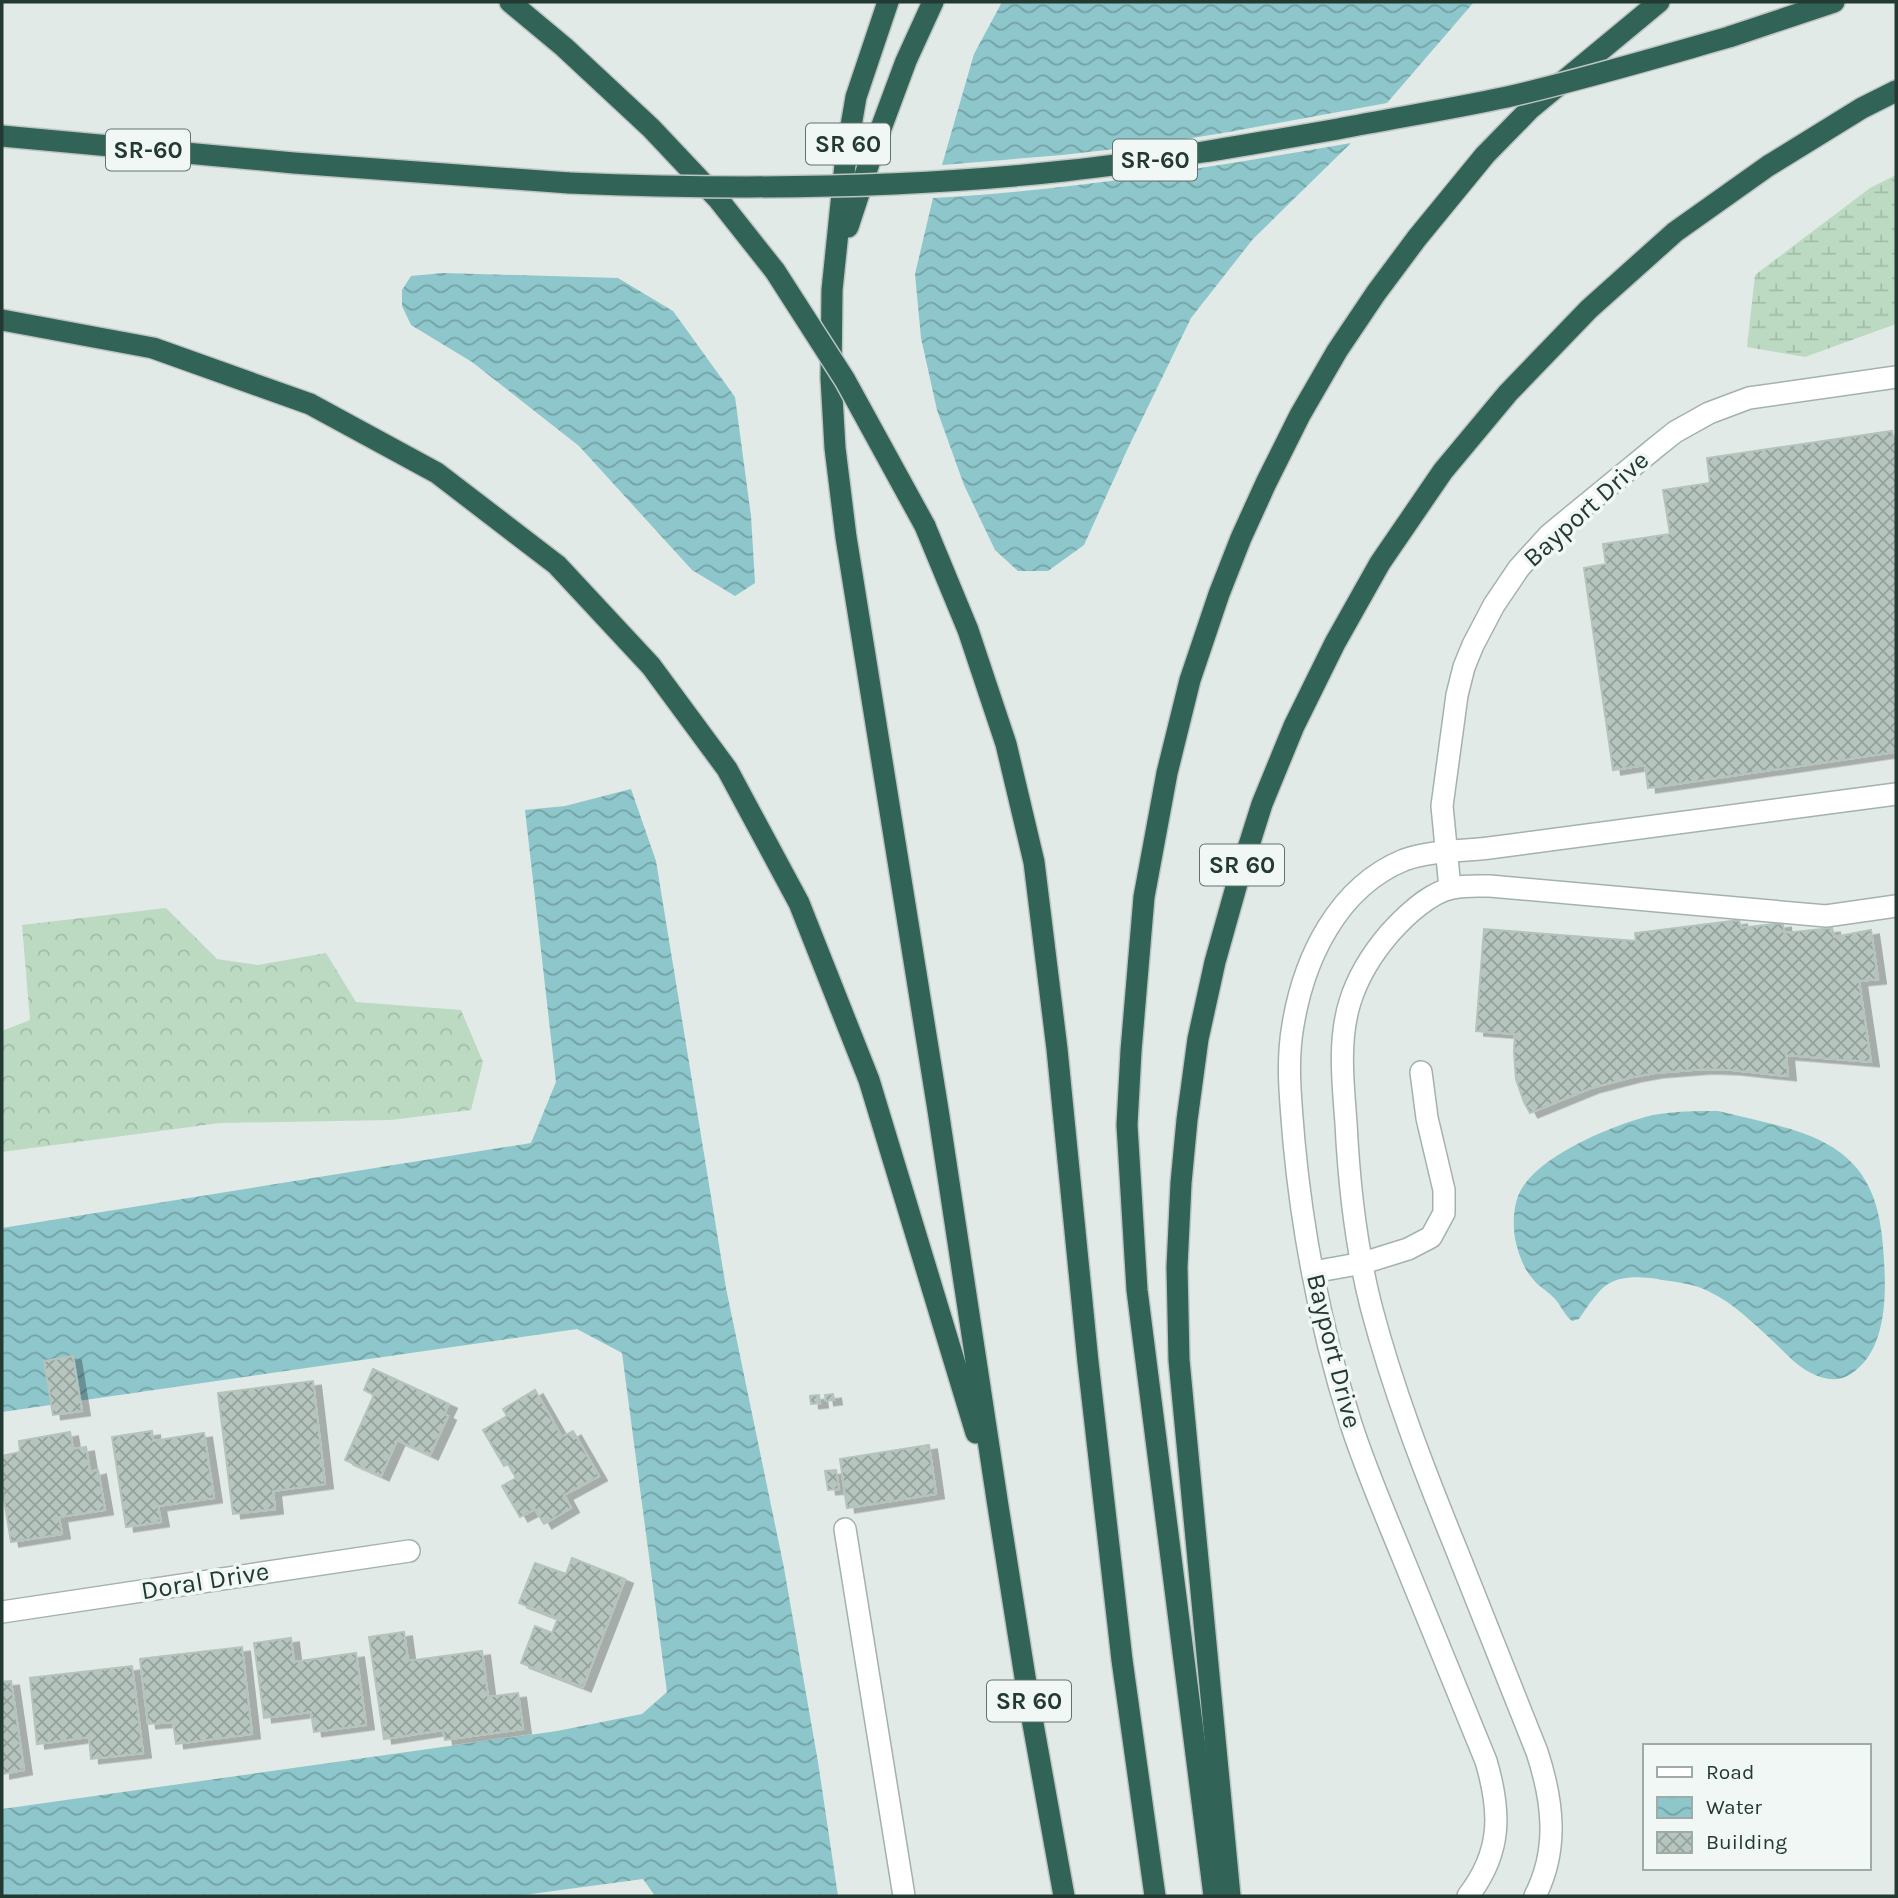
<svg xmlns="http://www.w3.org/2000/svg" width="1898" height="1898" font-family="Karla,sans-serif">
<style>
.forest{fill:url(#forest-crowns)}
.wetland{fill:url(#wetland-marsh)}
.water{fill:url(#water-waves)}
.building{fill:url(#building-cross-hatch);stroke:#b4c3bc;stroke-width:2;filter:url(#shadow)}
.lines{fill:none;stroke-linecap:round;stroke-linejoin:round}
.minor-casing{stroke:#a4b2ac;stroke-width:24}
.highway-casing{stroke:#bdc4c2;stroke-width:24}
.minor{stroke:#fff;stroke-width:21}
.highway{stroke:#316456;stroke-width:21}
.highway-bridge-casing{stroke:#bdc4c2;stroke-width:24;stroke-linecap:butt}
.highway-bridge{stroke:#316456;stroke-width:21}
.labels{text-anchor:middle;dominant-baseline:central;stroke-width:7;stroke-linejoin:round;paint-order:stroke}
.shield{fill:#f1f7f4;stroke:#61736c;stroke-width:2}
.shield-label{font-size:24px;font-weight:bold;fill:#233a32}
.street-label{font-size:26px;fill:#233a32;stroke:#f1f7f4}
</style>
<defs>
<pattern id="forest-crowns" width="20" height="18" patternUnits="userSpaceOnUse" patternTransform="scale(1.75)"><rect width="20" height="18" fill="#bcdac2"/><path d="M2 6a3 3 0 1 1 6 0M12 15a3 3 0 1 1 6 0" fill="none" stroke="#a1bca7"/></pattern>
<pattern id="wetland-marsh" width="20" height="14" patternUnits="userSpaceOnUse" patternTransform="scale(1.75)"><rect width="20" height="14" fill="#bcdac2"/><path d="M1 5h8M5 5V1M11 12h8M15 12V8" fill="none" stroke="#a1bca7"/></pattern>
<pattern id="water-waves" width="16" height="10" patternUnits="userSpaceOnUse" patternTransform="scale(1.75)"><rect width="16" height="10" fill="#8dc6cb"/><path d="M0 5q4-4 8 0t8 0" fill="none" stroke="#73a2a5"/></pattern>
<pattern id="building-cross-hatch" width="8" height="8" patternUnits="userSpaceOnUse" patternTransform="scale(1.75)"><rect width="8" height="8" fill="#b7c5bf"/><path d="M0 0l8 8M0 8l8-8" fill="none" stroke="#94a19c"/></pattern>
<filter id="shadow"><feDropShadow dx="8" dy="4.5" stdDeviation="0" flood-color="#0004"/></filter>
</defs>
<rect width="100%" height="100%" fill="#e1eae6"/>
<polygon class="forest" points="166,908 217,959 258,965 326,953 356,1002 461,1010 483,1062 471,1110 391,1120 220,1123 2,1152 2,1031 30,1020 22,925"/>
<polygon class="wetland" points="1896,175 1896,324 1805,357 1747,347 1755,275 1870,188"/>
<g class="water">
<polygon points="1002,2 1474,2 1387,103 1229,132 1142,146 1062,155 942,165 974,54"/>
<path d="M1351 143 1253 239 1191 318 1128 448 1084 545 1048 571H1018L995 550 964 485 937 410 921 338 915 274 933 198C1074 190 1212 167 1351 143Z"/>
<polygon points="443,273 618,278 673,311 735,397 751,516 755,583 735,596 692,570 579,446 472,362 411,325 402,306 402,290 411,276"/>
<polygon points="631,789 656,861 726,1288 784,1568 818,1762 838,1896 655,1896 643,1879 516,1896 2,1896 2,1809 557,1731 642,1714 667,1692 622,1353 577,1329 2,1412 2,1228 531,1143 556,1082 525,810 565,806"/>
<path d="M1718 1111C1798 1131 1872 1136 1882 1236 1886 1279 1892 1347 1851 1374 1839 1382 1824 1380 1811 1373 1797 1366 1786 1354 1775 1343 1754 1324 1734 1303 1708 1291 1694 1284 1677 1282 1662 1280 1647 1277 1624 1275 1610 1283 1599 1288 1586 1309 1579 1319L1572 1321C1563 1314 1561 1304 1552 1296 1546 1290 1537 1285 1532 1278 1523 1268 1518 1252 1515 1239 1513 1225 1513 1210 1518 1196 1533 1157 1615 1124 1653 1115 1675 1111 1696 1111 1718 1111Z"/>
</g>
<g class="building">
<polygon points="1892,431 1893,438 1896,437 1896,752 1648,788 1645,765 1613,770 1584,568 1606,564 1603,544 1670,534 1663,490 1710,483 1707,458"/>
<polygon points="1739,920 1741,928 1783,923 1784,933 1832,928 1834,937 1871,930 1878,979 1859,981 1871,1062 1786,1055 1788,1076 1732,1070 1705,1069 1655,1073 1633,1077 1591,1088 1530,1113 1524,1102 1516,1079 1514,1052 1515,1034 1476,1031 1484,929 1636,941 1635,933"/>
<polygon points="73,1356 82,1411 53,1415 44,1361"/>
<polygon points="373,1369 449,1404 444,1414 448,1416 430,1455 397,1440 381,1476 345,1460 374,1395 364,1390"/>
<polygon points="313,1381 325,1484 273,1491 275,1509 233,1514 218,1393"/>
<polygon points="535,1390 562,1437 573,1431 599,1476 564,1495 571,1508 544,1524 535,1509 520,1517 502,1486 516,1478 508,1464 504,1466 483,1430 507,1416 503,1409"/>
<polygon points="833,1394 834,1400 826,1401 825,1395"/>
<polygon points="819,1395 820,1403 811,1404 810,1396"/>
<polygon points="152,1431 153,1441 204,1433 214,1498 158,1506 161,1522 126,1527 112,1437"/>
<polygon points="70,1432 73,1449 86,1447 90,1472 98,1470 105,1510 59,1517 62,1534 11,1542 2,1487 2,1456 20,1452 19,1441"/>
<polygon points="929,1445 936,1494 847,1508 840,1459"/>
<polygon points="836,1470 839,1489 828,1490 825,1471"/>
<polygon points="572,1558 625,1579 583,1687 521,1663 535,1626 552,1633 558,1618 519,1603 535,1563 566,1574"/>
<polygon points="404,1632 408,1661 482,1651 488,1697 518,1693 523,1729 445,1740 443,1730 384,1739 369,1637"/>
<polygon points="291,1638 294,1662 356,1653 366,1725 314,1732 311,1712 264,1718 254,1643"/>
<polygon points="242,1647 252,1734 176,1744 173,1722 148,1724 140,1659"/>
<polygon points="132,1666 143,1753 91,1759 89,1737 37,1744 30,1678"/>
<polygon points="11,1681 24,1770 2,1774 2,1682"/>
</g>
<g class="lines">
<g class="minor-casing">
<g id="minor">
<polyline points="1450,888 1442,806 1457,695 1464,667 1473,645 1494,605 1519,568 1549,535 1655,448 1675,432 1709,413 1749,398 1896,377"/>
<polyline points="1313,1272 1363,1263 1408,1249 1431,1237 1444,1213 1444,1190 1427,1118 1421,1072"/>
<polyline points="845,1529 904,1896"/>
<polyline points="2,1612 409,1551"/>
<path d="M1468 1896C1502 1852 1501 1812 1486 1761 1458 1693 1431 1626 1403 1558 1385 1514 1366 1470 1351 1424 1322 1333 1303 1238 1294 1142 1291 1103 1286 1064 1293 1025 1304 958 1338 887 1404 860 1428 851 1463 851 1489 848L1896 794"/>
<path d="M1535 1896C1559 1849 1553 1801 1537 1752 1511 1685 1484 1618 1457 1551 1424 1470 1393 1390 1371 1306 1356 1247 1349 1184 1346 1123 1343 1083 1338 1040 1350 1002 1358 976 1372 954 1389 934 1404 917 1430 892 1453 888 1465 885 1477 886 1490 886L1826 916 1896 906"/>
</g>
</g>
<g class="highway-casing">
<g id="highway">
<polyline points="510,2 564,47 651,128 718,199 775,271"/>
<polyline points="888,2 856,97 846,155 832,290 831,378 835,448 846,537 938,1110 998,1506 1028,1696 1064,1896"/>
<polyline points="1729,37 1834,2"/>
<polyline points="2,136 294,163 569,183"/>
<polyline points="848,227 877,139 906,61 933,2"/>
<polyline points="2,320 153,348 310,404 437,473 557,565 651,666 727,769 799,903 869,1080 976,1433"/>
<polyline points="925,526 968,630 1006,744 1034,862 1057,1049 1088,1362 1122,1660 1155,1896"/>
<polyline points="1214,1896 1137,1290 1127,1125 1131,1051 1144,897 1167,773 1190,680 1219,594 1241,538 1266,483 1300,415 1337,351 1376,293 1417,238 1485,155 1530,109 1659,2"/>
<polyline points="1230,1896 1179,1360 1177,1267 1181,1183 1187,1120 1198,1039 1215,962 1238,880 1262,804 1294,726 1335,643 1380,563 1443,471 1508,393 1589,309 1675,232 1768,166 1862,108 1896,91"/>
</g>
</g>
<use href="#minor" class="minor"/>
<use href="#highway" class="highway"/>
<g class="highway-bridge-casing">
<g id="highway-bridge">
<path d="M569 183C734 190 900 189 1064 171 1156 161 1247 145 1338 129 1394 118 1451 109 1507 97 1581 80 1655 58 1729 37"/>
<polyline points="775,271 845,380 925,526"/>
</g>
</g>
<use href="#highway-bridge" class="highway-bridge"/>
</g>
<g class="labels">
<g class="shield">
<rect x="806" y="123.5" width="84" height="41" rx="5"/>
<rect x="106" y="129.5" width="84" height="41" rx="5"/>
<rect x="1113" y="139.5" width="84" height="41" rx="5"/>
<rect x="1200" y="844.5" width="84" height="41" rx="5"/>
<rect x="987" y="1680.5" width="84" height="41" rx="5"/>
</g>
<g class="shield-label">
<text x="848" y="144">SR 60</text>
<text x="148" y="150">SR-60</text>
<text x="1155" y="160">SR-60</text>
<text x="1242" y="865">SR 60</text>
<text x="1029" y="1701">SR 60</text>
</g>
<g class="street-label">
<text transform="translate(1586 509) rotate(-42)">Bayport Drive</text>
<text transform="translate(1334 1351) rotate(76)">Bayport Drive</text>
<text transform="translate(205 1581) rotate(-9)">Doral Drive</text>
</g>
</g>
<rect width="1898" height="1898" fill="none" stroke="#233a32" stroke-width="7"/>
<rect x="1643" y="1744" width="228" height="126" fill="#f1f7f4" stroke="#9faba6" stroke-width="2"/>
<rect x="1657" y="1767" width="35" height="10" fill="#ffffff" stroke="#9faba6" stroke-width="2"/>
<text x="1706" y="1779" font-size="21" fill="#233a32">Road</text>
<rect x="1657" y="1797" width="35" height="21" fill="url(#water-waves)" stroke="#9faba6" stroke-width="2"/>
<text x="1706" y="1814" font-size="21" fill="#233a32">Water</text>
<rect x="1657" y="1832" width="35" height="21" fill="url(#building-cross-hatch)" stroke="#9faba6" stroke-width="2"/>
<text x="1706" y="1849" font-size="21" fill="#233a32">Building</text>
</svg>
